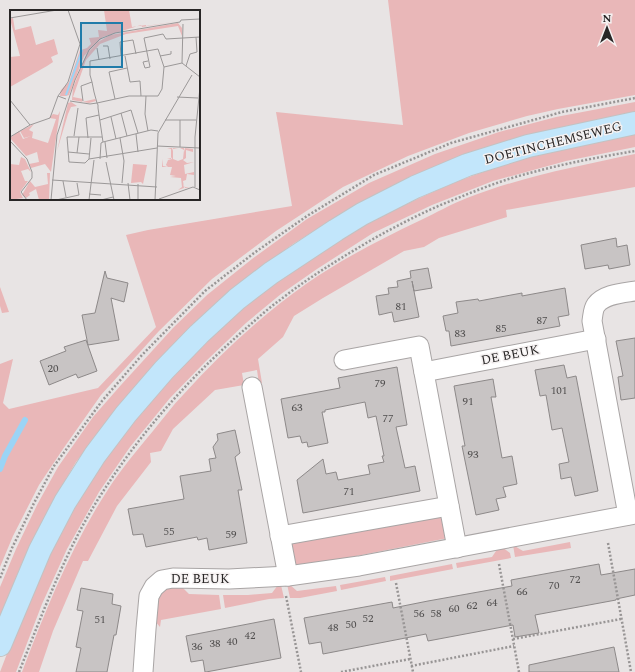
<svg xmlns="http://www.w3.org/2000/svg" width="635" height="672" font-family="Spectral,serif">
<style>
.green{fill:#e9b7b8}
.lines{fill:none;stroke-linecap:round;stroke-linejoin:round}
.stream{stroke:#9bd4f6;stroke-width:6}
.building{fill:#c8c4c4;stroke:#8d8989}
.minor-casing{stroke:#a9a5a5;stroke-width:21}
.major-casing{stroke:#c3c2c2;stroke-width:24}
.path{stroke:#989595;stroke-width:2.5;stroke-dasharray:2 2;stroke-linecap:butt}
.minor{stroke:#fff;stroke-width:19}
.major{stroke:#c2e6fb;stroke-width:22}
.labels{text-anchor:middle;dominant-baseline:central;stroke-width:3;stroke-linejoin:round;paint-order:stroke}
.number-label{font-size:11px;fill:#504e4e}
.street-label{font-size:13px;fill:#282626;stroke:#f5f1f1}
.inset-river{fill:none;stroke:#9bd4f6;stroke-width:2}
.inset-road{fill:none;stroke:#9b9898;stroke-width:1}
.view{fill:#207caa;fill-opacity:0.15;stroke:#207caa;stroke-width:2}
.inset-edge{fill:none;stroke:#282626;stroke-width:2}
</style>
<rect width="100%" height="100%" fill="#e8e4e4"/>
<g class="green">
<polygon points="388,0 635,0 635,95 558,109 527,116 469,133 408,156 343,187 276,231 212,279 159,331 101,395 63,449 39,485 13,536 0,567 0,364 13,359 3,403 9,409 98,388 156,327 126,235 148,230 292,206 276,112 403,125"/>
<polygon points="635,102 635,114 402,182 351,208 293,244 241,282 113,414 76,462 50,506 22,563 0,616 0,587 16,549 37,505 58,467 93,417 121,385 173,328 207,295 252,259 307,219 369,183 435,154 499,132 556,117"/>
<path d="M635 134V147L566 161 493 181 432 205 373 233 317 269 281 294 246 323 206 361 170 398 130 447 99 492 67 549 42 604 16 672H0C23 612 48 551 81 496 128 420 193 349 262 293 273 285 284 278 295 270 314 257 333 243 353 231 377 218 400 207 424 196 436 191 448 185 461 180 518 158 575 145 635 134Z"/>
<path d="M635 154V187L506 210 507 217 439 238 424 247 404 251 323 298 294 316 283 337 258 359 262 383 259 384 257 370 242 373 244 385 215 390 173 429 161 451 150 453 151 462 117 506 88 561H83L53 631 39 672H22C46 609 72 544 109 488 122 468 138 449 153 431 163 419 172 406 183 395 220 354 261 316 306 284 342 259 381 239 421 220 436 213 451 204 467 198 521 177 578 166 635 154Z"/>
<polygon points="0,287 9,312 2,313 0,306"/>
<polygon points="443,514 448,538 341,559 293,565 288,540"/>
<polygon points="570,542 571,548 515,557 513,545 523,551"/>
<polygon points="502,547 510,553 511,558 457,568 456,563 492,557 498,548"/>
<polygon points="452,564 453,569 390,581 390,576"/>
<polygon points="385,577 386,581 341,590 340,585"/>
<polygon points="287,584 289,584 297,591 336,586 337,591 300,598 290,598"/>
<polygon points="278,585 281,585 284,598 269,599 225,608 223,595 248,595 272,593"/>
<polygon points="182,587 189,594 219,595 221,609 161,620 160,627 155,621 158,597 166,588"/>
</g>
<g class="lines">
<polyline class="stream" points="0,469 5,456 25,420"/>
</g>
<g class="building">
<polygon points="616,238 617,247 627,245 630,265 609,269 608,265 585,269 581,245"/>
<polygon points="428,268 432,288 414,291 412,281 419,317 394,322 392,312 379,315 376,296 389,294 388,288 398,287 397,281 411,278 410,271"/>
<polygon points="105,271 107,278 128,283 124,302 111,298 119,340 88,345 82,315 95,313"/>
<polygon points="565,288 569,315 558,317 560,326 451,346 449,331 446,331 443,316 458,313 456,302 478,299 479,301 522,293 522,296"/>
<polygon points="635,338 635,398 621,400 618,377 623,376 616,341"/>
<polygon points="86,340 97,371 78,378 76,374 49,385 40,361 66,351 64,347"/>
<polygon points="564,365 567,378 576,376 598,491 575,496 571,477 561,479 559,464 569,462 562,428 552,430 546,395 540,396 535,370"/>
<polygon points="397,367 407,425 396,427 405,468 415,466 420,491 303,513 297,480 323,459 326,474 336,472 338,480 370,474 368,465 384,462 382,456 384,456 376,416 368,418 365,402 325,410 325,412 322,412 328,443 308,447 307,442 302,443 300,436 288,438 281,399 340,388 338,378"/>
<polygon points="493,379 496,397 491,397 502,458 512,456 517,484 503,487 506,497 496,499 499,510 476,515 462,446 465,446 454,386"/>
<polygon points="235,430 240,453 235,457 242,490 238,490 247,543 209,550 207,538 198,540 197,537 146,547 143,534 133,535 128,509 184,499 180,476 211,471 209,459 216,458 213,447 218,440 217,434"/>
<polygon points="599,564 601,575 635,569 635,595 616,599 616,600 535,615 539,633 515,637 513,625 428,641 426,634 323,654 321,642 309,644 304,618 392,602 393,608 428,601 512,586 511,580"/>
<polygon points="81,588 113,594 112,604 121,606 116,635 114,635 107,672 76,672 81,648 76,647 83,611 77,610"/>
<polygon points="274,619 281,658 206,672 205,672 203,660 191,662 186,636"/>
<polygon points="614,647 619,672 529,672 529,665"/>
</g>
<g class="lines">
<g class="minor-casing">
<g id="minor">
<polyline points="344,360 419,346 457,548"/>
<polyline points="424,372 596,339"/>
<polyline points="252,387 288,576"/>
<path d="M628 515 592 321C593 315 593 309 596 305 604 294 623 293 635 291"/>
<polyline points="280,536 449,506"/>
<polyline points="143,672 146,629 149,596 154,587 162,580 173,578 229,579 288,576 359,566 635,514"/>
</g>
</g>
<g class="major-casing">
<polyline id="major" points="0,645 40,550 65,502 95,455 126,414 164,370 199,334 237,299 271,273 336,230 362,214 415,187 467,165 528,146 635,123"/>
</g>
<g class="path">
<polyline points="608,543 631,672"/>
<polyline points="499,564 519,672"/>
<polyline points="0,578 12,548 34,503 54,466 102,401 142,355 205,291 254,253 307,216 374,175 451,143 562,112 635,98"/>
<polyline points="396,583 413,672"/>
<polyline points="286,596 301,672"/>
<polyline points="513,639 621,619"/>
<polyline points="411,666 514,646"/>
<path d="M19 672C44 610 67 546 104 490 144 428 195 372 251 324 260 316 270 307 280 300 309 277 341 258 373 239 400 224 429 209 458 198 480 189 503 180 526 174 562 164 599 157 635 151"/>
<polyline points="341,672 410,659"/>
</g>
<use href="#minor" class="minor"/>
<use href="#major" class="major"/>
</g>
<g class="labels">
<g class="number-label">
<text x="401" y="306">81</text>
<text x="542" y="320">87</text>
<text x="501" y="328">85</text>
<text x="460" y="333">83</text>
<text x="53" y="368">20</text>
<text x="380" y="383">79</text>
<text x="559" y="390">101</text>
<text x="468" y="401">91</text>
<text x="297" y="407">63</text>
<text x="388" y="418">77</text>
<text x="473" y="454">93</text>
<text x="349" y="491">71</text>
<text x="169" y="531">55</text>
<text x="231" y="534">59</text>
<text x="575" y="579">72</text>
<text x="554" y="585">70</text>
<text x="522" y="591">66</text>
<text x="492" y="602">64</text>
<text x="472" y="605">62</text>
<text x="454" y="608">60</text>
<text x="419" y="613">56</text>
<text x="436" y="613">58</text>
<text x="368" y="618">52</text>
<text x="100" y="619">51</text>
<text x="351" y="624">50</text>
<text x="333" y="627">48</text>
<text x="250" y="635">42</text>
<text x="232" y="641">40</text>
<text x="215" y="643">38</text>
<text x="197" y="646">36</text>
</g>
<g class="street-label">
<text transform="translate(553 143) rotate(-14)">DOETINCHEMSEWEG</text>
<text transform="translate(510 355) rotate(-11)">DE BEUK</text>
<text x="200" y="579">DE BEUK</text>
</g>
</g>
<g transform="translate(10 10)">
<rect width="190" height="190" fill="#e8e4e4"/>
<path d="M94 0H119L122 17 136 15V16L168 11 132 17 131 15 93 27 74 46 59 85 56 86H58H50L51 80 59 72 71 37V40L77 38 81 34 79 28 89 27 88 20 97 21ZM3 8 5 20 21 16 26 35 44 29 48 44 41 47 43 52 37 56 0 77V47L10 46 0 9ZM168 13 172 18V26L168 16 116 24 90 34 76 50 63 87 73 89 72 92 85 89 86 91 79 93 62 90 63 78 76 45 88 32 100 25ZM61 92 67 96 61 97 58 104 47 141 58 93ZM50 101 41 162 35 154 21 158 19 154 29 152 27 142 16 146 0 128 9 121 13 129 21 126 14 128 10 121 24 114 19 120 23 122 22 128 38 133 46 109 39 108 43 104 48 105ZM157 138H162V141L163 138H168L163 139V149L168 151 173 149 174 140 170 138H174L175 142V138L183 139V142L176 140V148L173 150 177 153 184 152 174 155 175 164 184 162V165L177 164 176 170 173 171 174 177H180L175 178 173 174 174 178 168 180 172 177 171 168 160 167 166 166 160 165 162 157H152V149L153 156 158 157 156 155 158 150 162 149V147L161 149H157L161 148V139ZM11 147 15 149 21 162 18 159 11 161 15 171H18L10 182 13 188 0 190V154L9 155ZM123 154 137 155 133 174 131 172 121 173ZM37 163H40L39 190H29L26 179 19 183 20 185 16 188 12 185 20 171 25 177 38 174Z" fill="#e9b7b8"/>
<path class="inset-river" d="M56 85 72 40"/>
<path class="inset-road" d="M0 8 47 0M93 36H98L100 49M87 38 89 50M111 46 110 32 123 30 126 44M115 46 120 72 130 71 131 86M150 46 161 44V41M138 51 133 52 135 58 140 57 134 28 153 24 156 29 190 27M172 53 173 14M172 53 190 67M176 56 180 44 187 42 186 27M154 57 172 53M136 86 135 104 138 121M167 87 188 88M56 89 48 86 58 72 70 34 58 0M105 89 99 62 117 58M0 90 20 115M60 91 80 94 87 93 119 86H148L152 79 154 57 148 39 80 51V65L82 72 84 82 87 93 88 95V98L93 132 91 133 90 149M73 91 71 76 82 72M111 103 117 126M101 107 106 129M90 110 121 100 128 123M155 110H186M170 110V137M126 124 128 142M64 126 68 98M0 127 20 115 40 108 48 86M78 128 76 108 89 105M110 128 114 151 112 173M0 131 17 149 22 162V168L11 182 17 190M93 132 141 120 148 121M95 132 97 148M147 136 190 138M58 142 79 144M67 143 69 127M79 149 75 153 59 152 57 127H92M79 149 147 138M79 149 81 128M96 152 104 190M42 170 147 177M53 171 56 187M118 173 120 190M185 177V127L190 77M79 184 91 185M149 189 183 177 190 180M41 190 47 125 65 70 79 40 90 29 105 23 170 12 171 10 190 9M46 190 69 185 67 173M79 190 84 150M91 190 103 187M128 190V174M145 190 148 123 182 65"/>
<path class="view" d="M71 13H112V57H71Z"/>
<rect width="190" height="190" class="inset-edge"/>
</g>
<g transform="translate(607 28)" stroke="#f5f1f1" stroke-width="3" paint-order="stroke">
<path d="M0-3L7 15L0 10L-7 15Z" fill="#282626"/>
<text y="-6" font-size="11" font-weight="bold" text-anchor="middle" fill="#282626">N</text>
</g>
</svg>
